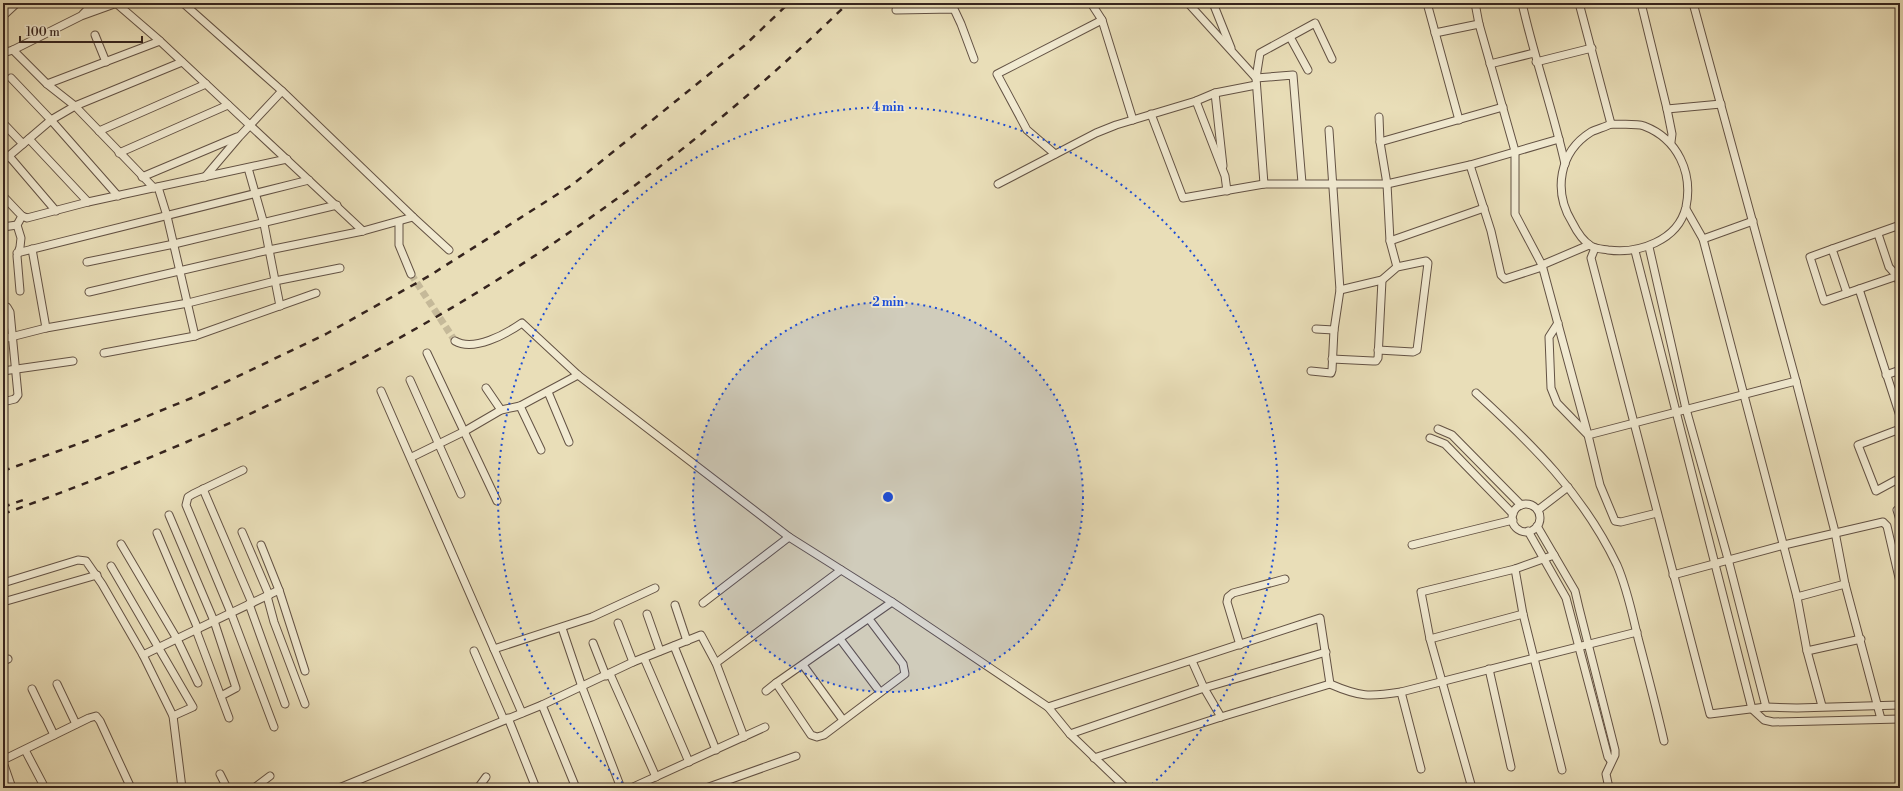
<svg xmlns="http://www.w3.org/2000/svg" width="1903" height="791" font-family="'Libre Bodoni',serif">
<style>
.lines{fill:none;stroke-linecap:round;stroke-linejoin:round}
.street-tunnel{stroke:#c5b999;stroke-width:7;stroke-dasharray:7 3.5;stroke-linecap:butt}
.street-casing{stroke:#635244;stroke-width:9}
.street{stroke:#f1ead1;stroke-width:7}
.rail{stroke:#36241e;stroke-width:2.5;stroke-dasharray:7 7;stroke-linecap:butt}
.ring{fill:none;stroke:#1d4ed8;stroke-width:2;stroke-dasharray:2 4}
.centre{fill:#1d4ed8;stroke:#f1ead1;stroke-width:2}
.ring-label{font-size:12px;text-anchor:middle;font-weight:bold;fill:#1d4ed8;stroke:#f1ead1;stroke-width:3.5;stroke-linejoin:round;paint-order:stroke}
</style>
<rect width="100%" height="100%" fill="#e9deb8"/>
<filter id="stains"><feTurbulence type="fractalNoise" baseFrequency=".005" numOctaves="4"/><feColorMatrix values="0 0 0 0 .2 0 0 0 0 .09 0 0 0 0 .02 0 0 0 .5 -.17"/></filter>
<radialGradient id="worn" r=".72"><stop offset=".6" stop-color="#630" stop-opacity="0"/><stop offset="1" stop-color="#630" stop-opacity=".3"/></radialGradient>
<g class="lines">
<polyline class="street-tunnel" points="411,274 455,341"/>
<g class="street-casing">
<g id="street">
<polyline points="116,3 160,41 363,231"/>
<polyline points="183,3 282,91 413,217 449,250"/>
<polyline points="1091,3 1102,20 1133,120"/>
<polyline points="1188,3 1256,78 1293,75 1302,183"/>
<polyline points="1213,3 1231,48"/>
<polyline points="1427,3 1459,120"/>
<polyline points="1475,3 1479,24 1515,151 1515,214 1542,265 1588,435 1796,381"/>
<path d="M1522 3C1534 57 1553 110 1565 164"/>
<polyline points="1579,3 1611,124"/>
<polyline points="1641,3 1667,109 1672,134 1671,142"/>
<polyline points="1693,3 1796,381 1835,532 1845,584 1881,719"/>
<polyline points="896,10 954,9 961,24 974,59"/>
<polyline points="83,14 94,3"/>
<polyline points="3,16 17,3"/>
<polyline points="1435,33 1479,24"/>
<polyline points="95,35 106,62"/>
<polyline points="1290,37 1308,70"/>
<polyline points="13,50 47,84 75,106 154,188"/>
<polyline points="3,53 13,50 81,16 117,3"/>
<polyline points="1536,62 1592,48"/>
<polyline points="1490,64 1534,53"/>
<polyline points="11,78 51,120 118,196"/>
<polyline points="47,84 160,41"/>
<polyline points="1215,93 1223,166"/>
<polyline points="1196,101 1225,176 1227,191"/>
<polyline points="1667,109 1721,104"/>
<polyline points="1151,114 1183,198 1264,184 1387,184 1470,165 1559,139"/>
<polyline points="1379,117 1380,142 1387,184 1390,241 1397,267"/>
<polyline points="3,123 23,144"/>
<path d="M1611 124C1621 125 1635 123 1644 126 1678 139 1693 173 1686 207 1678 241 1638 254 1608 250 1602 249 1596 249 1591 246 1583 241 1576 230 1572 222 1553 191 1559 152 1591 132 1597 129 1605 127 1611 124Z"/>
<polyline points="99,131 206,84"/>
<polyline points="29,139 88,202"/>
<polyline points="1380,142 1503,107"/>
<polyline points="119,153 228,105"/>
<polyline points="1055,154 1027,130 997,74 1102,20"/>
<polyline points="9,156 56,211"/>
<polyline points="3,161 51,120 75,106 182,62"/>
<polyline points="1470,165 1491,231 1501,275 1505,279 1542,267"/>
<polyline points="248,168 264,224 280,306"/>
<polyline points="142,177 237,137"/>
<polyline points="205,177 239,137 282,91"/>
<polyline points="998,184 1096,133 1116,125 1196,101 1215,93 1256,85"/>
<polyline points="1264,184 1256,78 1260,53 1315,23 1332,59"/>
<polyline points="158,187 167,216 195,336"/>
<polyline points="3,196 22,216 17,225 21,238 20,247 17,256 20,291"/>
<polyline points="1686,209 1703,239 1797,597 1807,651 1822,706"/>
<polyline points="22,216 27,218 88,202 287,159"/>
<polyline points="399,222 399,245 411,274"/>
<polyline points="3,227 17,225"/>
<polyline points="1878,234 1889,267 1897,276 1900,284"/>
<polyline points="1703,239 1753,221"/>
<polyline points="1390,241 1484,208"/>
<polyline points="1649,247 1686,409 1728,559 1766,707"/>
<polyline points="1595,248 1591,258 1710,714 1766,707 1797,708 1900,705"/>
<polyline points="32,249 46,328"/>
<polyline points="1832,249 1810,257 1824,301 1900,275"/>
<polyline points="1635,251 1752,709 1764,720 1773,722 1900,719"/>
<polyline points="17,253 309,180"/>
<polyline points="87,262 174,244 337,205"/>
<polyline points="1542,265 1589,245"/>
<polyline points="1859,289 1900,416"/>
<polyline points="1340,290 1382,280 1397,267 1426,261 1428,263 1417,350 1413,352 1378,350"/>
<polyline points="89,292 269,250 363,231 413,217"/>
<polyline points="1847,293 1832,249 1900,225"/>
<polyline points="3,308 7,307 10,312 18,395 15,399 3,402"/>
<polyline points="1558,323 1549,337 1551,388 1557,403 1588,435 1600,485 1615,521 1621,522 1657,513"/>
<polyline points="1316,329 1334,330"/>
<polyline points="3,339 46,328 188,303 275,281 340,268"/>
<path d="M455 341C474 352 506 334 522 323L578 375 789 537 892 602 1048 707 1070 734 1126 788"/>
<polyline points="104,353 195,336 316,293"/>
<polyline points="427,353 497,501"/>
<polyline points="1332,359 1373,361 1376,361 1378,358 1382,280"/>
<polyline points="3,371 73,361"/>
<polyline points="1311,371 1331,373 1332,370 1334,330 1340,290 1329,130"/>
<polyline points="1886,375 1900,370"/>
<polyline points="410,380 461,494"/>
<polyline points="486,388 501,410"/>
<polyline points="381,391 522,713"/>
<polyline points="548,392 569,442"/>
<path d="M1476 393C1533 445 1583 494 1617 565 1627 588 1632 613 1638 638 1647 672 1656 706 1664 741"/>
<polyline points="520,406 541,450"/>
<polyline points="1438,429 1452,435 1521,505"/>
<polyline points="1900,429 1858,445 1876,491 1900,478"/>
<polyline points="1430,438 1445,444 1513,514"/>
<polyline points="412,457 465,431 501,410 520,406 578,375"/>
<polyline points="243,470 193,494 188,497 186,505 231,613 274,727"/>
<polyline points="203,489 252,603"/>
<circle cx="1526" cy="518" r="14"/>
<polyline points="1538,510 1568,487"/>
<polyline points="1897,510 1900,520"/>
<polyline points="169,515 214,621 236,688 221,696"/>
<polyline points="1537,526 1575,591 1579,608 1615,750 1615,755 1606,774 1609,788"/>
<polyline points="1528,531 1566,598 1608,757 1611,761"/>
<polyline points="242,532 269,595"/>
<polyline points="157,533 198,629"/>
<polyline points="121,544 177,639 198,683"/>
<polyline points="261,545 279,590 305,671"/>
<polyline points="1412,545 1513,520"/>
<polyline points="111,566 193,707 173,716"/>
<polyline points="1515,569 1523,614 1562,770"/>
<polyline points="1673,575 1784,545 1883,522 1887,526 1900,582"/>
<polyline points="3,583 78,560 86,561 102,584 143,655 173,716 182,788"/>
<polyline points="267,596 274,622 305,704"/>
<polyline points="1797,597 1845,584"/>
<polyline points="3,602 97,575"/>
<polyline points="703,603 789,537"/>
<polyline points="249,604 285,704"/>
<polyline points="675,605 687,641"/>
<polyline points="647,614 660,651"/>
<polyline points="869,619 903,664 905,674 824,735 817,737 811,735 776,683 892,602"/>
<polyline points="618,623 633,662"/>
<polyline points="562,628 582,687 621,788"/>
<polyline points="196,630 229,718"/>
<polyline points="840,639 880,692"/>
<polyline points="1430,639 1523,614"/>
<polyline points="593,643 606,676"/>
<polyline points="1240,645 1227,602 1228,597 1233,593 1285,579"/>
<polyline points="674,646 716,750"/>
<polyline points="494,649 592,617 655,588"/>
<polyline points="474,651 504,720"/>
<polyline points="1807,651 1861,639"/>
<polyline points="143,655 279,590"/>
<polyline points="644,658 689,762"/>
<polyline points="3,661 8,659"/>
<polyline points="1192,661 1204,688 1221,717"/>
<polyline points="716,663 841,570"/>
<polyline points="803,665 843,720"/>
<polyline points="1489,669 1511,767"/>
<polyline points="610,674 656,777"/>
<polyline points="57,684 76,724"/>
<polyline points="32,689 54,735"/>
<polyline points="766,691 776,683"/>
<polyline points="1401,692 1421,769"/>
<polyline points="542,705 576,788"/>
<polyline points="1048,707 1320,618 1330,684"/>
<polyline points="508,718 536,788"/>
<polyline points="1070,734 1204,688 1326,652"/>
<polyline points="25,750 45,788"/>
<path d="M1094 758 1221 717 1330 684C1360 697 1369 697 1401 692L1637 632"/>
<polyline points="3,760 89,718 96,716 100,721 131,788"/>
<polyline points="3,762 12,788"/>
<polyline points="220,774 227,788"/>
<polyline points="254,788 270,776"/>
<polyline points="339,788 542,705 633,662 701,635 716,663 744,737"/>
<polyline points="478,788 486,777"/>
<polyline points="631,788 765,727"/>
<polyline points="706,788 796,756"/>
<polyline points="1472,788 1430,639 1421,592 1515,569 1554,555"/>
</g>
</g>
<use href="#street" class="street"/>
<g class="rail">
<polyline points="3,471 89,440 199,395 326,334 429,276 572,185 744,46 789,3"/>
<polyline points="3,507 26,499"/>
<path d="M3 514C108 476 212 434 312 384 509 286 691 157 848 3"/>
</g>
</g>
<circle cx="888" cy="497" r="195" fill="#1d4ed8" fill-opacity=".12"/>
<g class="ring">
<circle cx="888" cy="497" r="195"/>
<path d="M627 787A390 390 0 1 1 1149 787"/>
</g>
<circle cx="888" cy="497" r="6" class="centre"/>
<g class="ring-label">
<text x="888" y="111">4 min</text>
<text x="888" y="306">2 min</text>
</g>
<rect width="1903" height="791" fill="none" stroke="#e9deb8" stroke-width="16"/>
<rect x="4" y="4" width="1895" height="783" fill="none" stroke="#36241e" stroke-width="2"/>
<rect x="8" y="8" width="1887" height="775" fill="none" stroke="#36241e"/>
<path d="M20 36v6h122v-6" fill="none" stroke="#36241e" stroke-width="2"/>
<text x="26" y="36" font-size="12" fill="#36241e" stroke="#f1ead1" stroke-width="3" paint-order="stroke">100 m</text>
<rect width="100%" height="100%" filter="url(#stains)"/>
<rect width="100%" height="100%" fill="url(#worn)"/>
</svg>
